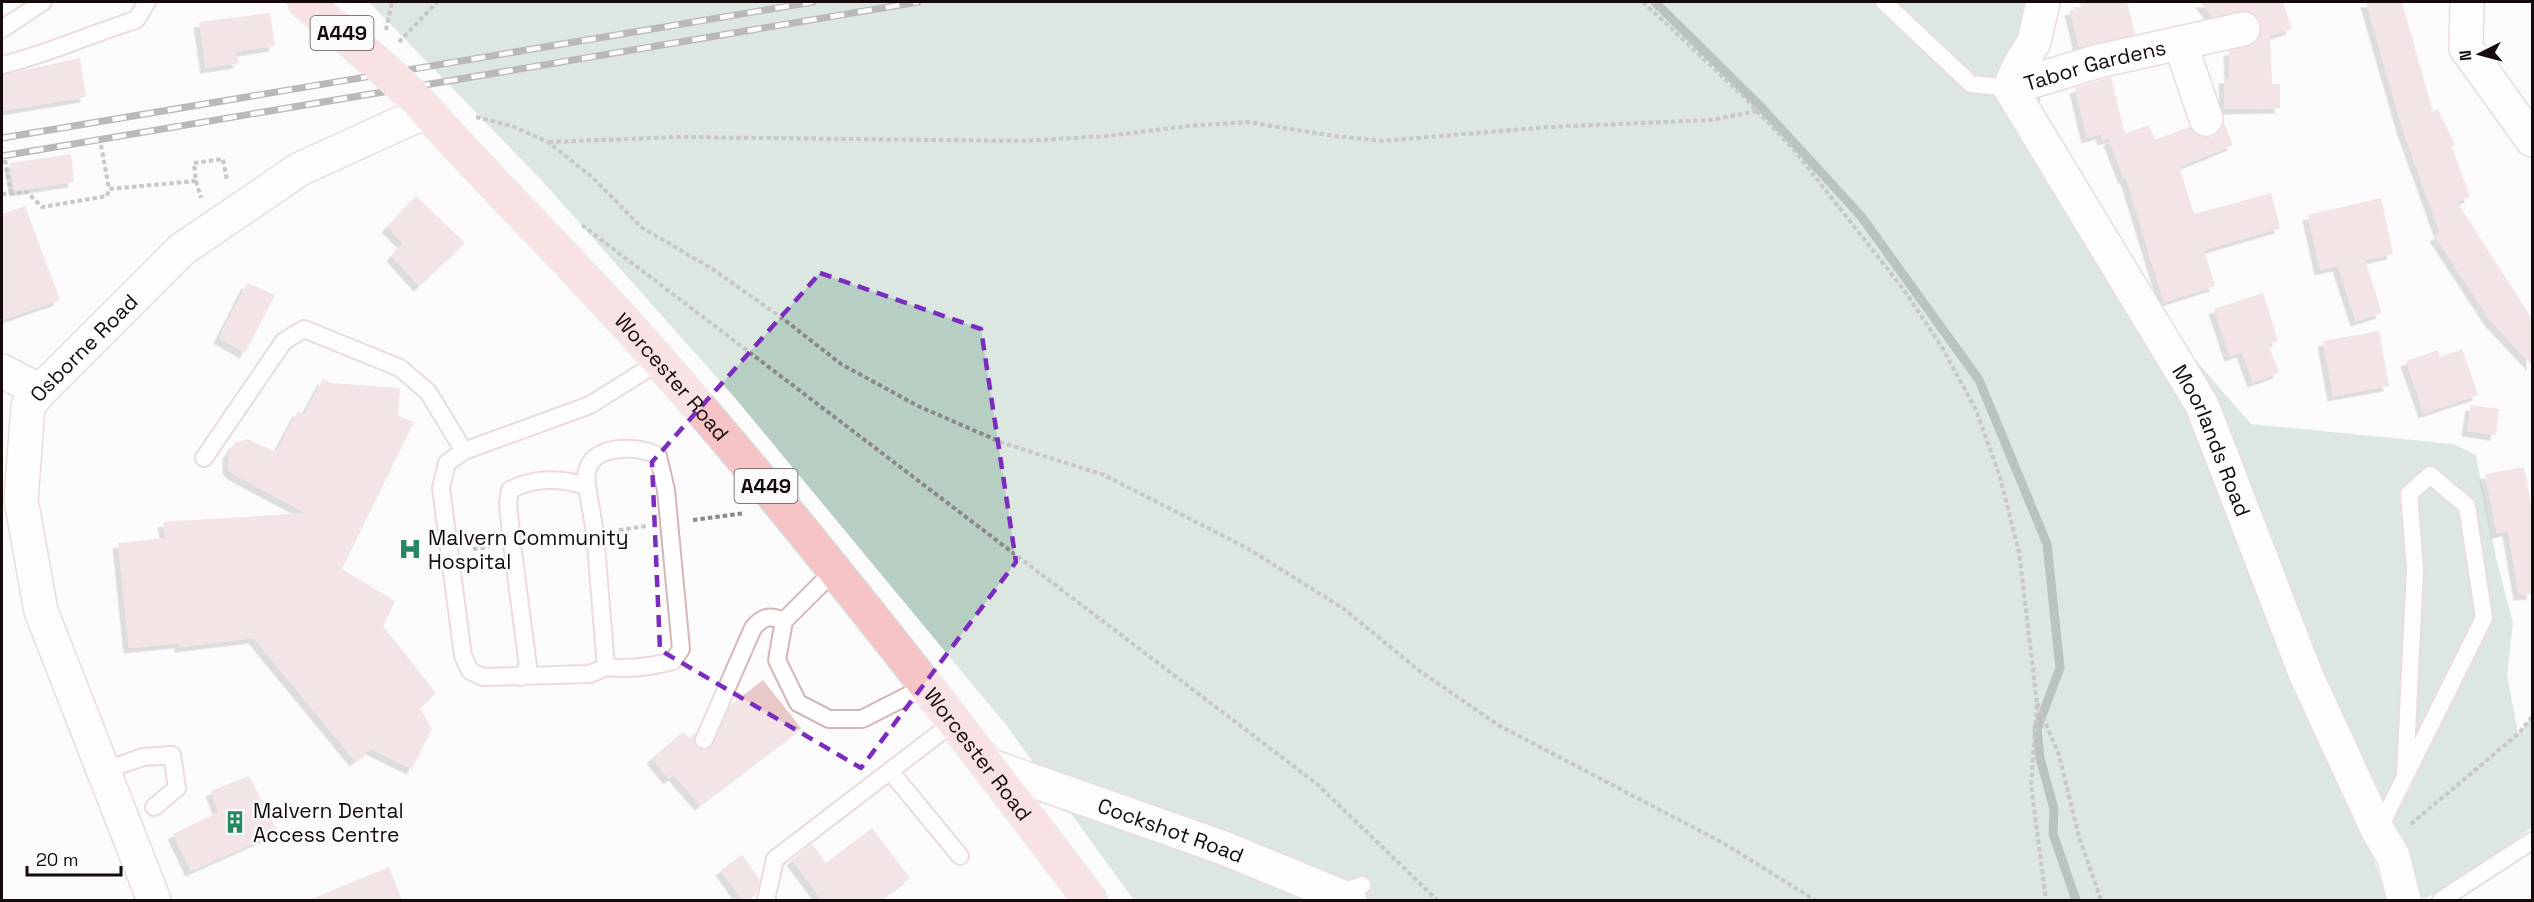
<svg xmlns="http://www.w3.org/2000/svg" width="2534" height="902" font-family="'Space Grotesk',sans-serif">
<style>
.green{fill:#b7cfc2}
.lines{fill:none;stroke-linecap:round;stroke-linejoin:round}
.stream{stroke:#6a7e71;stroke-width:9}
.building{fill:#e8c8c9;filter:url(#shadow)}
.lane-casing{stroke:#d5b6b7;stroke-width:20}
.street-casing{stroke:#d5b6b7;stroke-width:36}
.highway-casing{stroke:#dad8d8;stroke-width:36}
.path{stroke:#8d8888;stroke-width:4;stroke-dasharray:4.5 3;stroke-linecap:butt}
.lane{stroke:#fff;stroke-width:16}
.street{stroke:#fff;stroke-width:33}
.highway{stroke:#f7c4c5;stroke-width:33}
.rail-casing{stroke:#6c6666;stroke-width:7}
.rail{stroke:#fbfbfb;stroke-width:4.5;stroke-dasharray:14;stroke-linecap:butt}
.highway-bridge-casing{stroke:#dad8d8;stroke-width:36;stroke-linecap:butt}
.highway-bridge{stroke:#f7c4c5;stroke-width:33}
.marked{fill:none;stroke:#7b2cbf;stroke-width:4.5;stroke-dasharray:12 8;stroke-linejoin:round}
.labels{text-anchor:middle;dominant-baseline:central;stroke-width:5;stroke-linejoin:round;paint-order:stroke}
.shield{fill:#fbfbfb;stroke:#5a5353;stroke-width:1.5}
.shield-label{font-size:20px;font-weight:bold;fill:#150b0b}
.street-label{font-size:21px;fill:#150b0b;stroke:#fbfbfb}
.poi-label{font-size:21px;fill:#150b0b;stroke:#fbfbfb;text-anchor:start}
</style>
<defs>
<filter id="shadow"><feDropShadow dx="-5.5" dy="5.5" stdDeviation="0" flood-color="#0004"/></filter>
</defs>
<rect width="100%" height="100%" fill="#fbfbfb"/>
<path class="green" d="M369 2H2061L2046 56 2038 115 2191 355 2251 424 2453 444 2476 455 2496 558 2513 623 2507 675 2518 733 2532 717V827C2507 846 2442 900 2413 900L2392 830 2373 857 2387 900H1134L1006 725 735 398 545 184Z"/>
<g class="lines">
<polyline class="stream" points="1655,2 1762,108 1861,216 1979,380 2047,544 2060,668 2037,729 2040,758 2054,809 2053,834 2076,900"/>
</g>
<g class="building">
<polygon points="2079,2 2127,2 2135,34 2079,47 2070,10 2081,7"/>
<polygon points="2201,2 2283,2 2292,29 2270,36 2272,84 2280,84 2280,108 2225,109 2224,78 2230,78 2229,51 2255,43 2261,35 2261,26 2257,17 2248,11 2212,17"/>
<polygon points="2366,2 2402,2 2433,112 2438,109 2455,145 2452,147 2470,197 2457,202 2532,319 2532,365 2490,320 2435,236 2440,233 2402,127"/>
<polygon points="270,13 275,46 236,52 239,63 206,68 199,22"/>
<polygon points="80,58 86,97 2,111 2,75"/>
<polygon points="2111,77 2125,134 2149,125 2155,140 2189,127 2202,137 2211,137 2220,132 2224,123 2233,145 2179,167 2194,214 2271,193 2280,228 2204,250 2215,286 2164,302 2126,178 2124,179 2109,140 2120,136 2103,140 2101,134 2087,138 2075,88"/>
<polygon points="71,154 74,182 15,191 10,163"/>
<polygon points="416,196 465,243 419,286 392,256 403,243 387,227"/>
<polygon points="2381,198 2393,254 2365,260 2382,313 2356,321 2338,266 2320,270 2308,215"/>
<polygon points="25,206 60,300 2,320 2,214"/>
<polygon points="247,283 275,295 245,353 219,338"/>
<polygon points="2263,293 2278,341 2268,344 2279,373 2253,382 2242,352 2230,356 2214,309"/>
<polygon points="2379,331 2389,386 2333,396 2323,341"/>
<polygon points="2462,349 2478,395 2424,413 2406,361 2438,350 2440,357"/>
<polygon points="323,379 331,383 400,388 398,416 414,422 342,569 395,601 383,626 436,693 420,708 432,729 412,769 371,749 355,761 254,638 180,647 179,643 129,648 118,543 166,538 163,522 306,513 233,474 228,468 228,454 235,443 247,439 276,452 298,411 304,415"/>
<polygon points="2471,405 2499,409 2496,435 2467,431"/>
<polygon points="2524,467 2532,510 2532,594 2519,595 2508,531 2497,533 2485,474"/>
<polygon points="763,680 801,728 700,805 674,775 669,779 652,758 683,732 689,738 696,733 694,742 699,749 710,749 731,705"/>
<polygon points="249,776 278,832 191,871 173,834 219,812 211,791"/>
<polygon points="872,828 910,878 880,900 822,900 792,860 812,844 826,863"/>
<polygon points="742,855 760,880 756,895 748,900 742,900 721,870"/>
<polygon points="389,867 402,900 309,900"/>
</g>
<g class="lines">
<g class="lane-casing">
<g id="lane">
<polyline points="1884,2 1971,84 2010,88"/>
<polyline points="2,29 43,2"/>
<path d="M2 65C48 54 90 34 136 20L147 2"/>
<polyline points="204,458 284,341 304,329 400,368 428,392 464,451"/>
<path d="M587 486C587 481 586 476 587 471 593 444 639 445 658 456L666 490 681 649 673 661C650 667 630 670 606 667"/>
<polyline points="834,571 784,621 777,660 798,703 829,719 862,719 927,686"/>
<path d="M521 677 528 666 512 544 508 503 510 490C535 477 560 478 587 486L595 533 606 667 590 674 483 677 470 671 463 656 441 488 447 463 464 451 590 405 660 361"/>
<path d="M704 740 753 628C763 616 770 615 784 621"/>
<polyline points="103,771 143,757 172,755 177,788 154,807"/>
<polyline points="890,771 960,856"/>
<polyline points="2378,831 2484,618 2467,506 2430,475 2409,494 2415,569 2405,774"/>
<polyline points="1337,895 1362,885"/>
<polyline points="766,900 775,859 954,722"/>
<polyline points="2441,900 2532,841"/>
</g>
</g>
<g class="street-casing">
<g id="street">
<path id="s1" d="M2043 2 2034 42 2018 68 2010 88 2202 405 2306 675 2378 831 2393 856 2404 900"/>
<polyline points="2467,2 2466,48 2532,140"/>
<polyline points="2181,45 2206,119"/>
<path id="s2" d="M2010 88 2099 61 2243 29"/>
<polyline points="2,371 40,391"/>
<path id="s3" d="M988 765 1221 847 1350 900"/>
<path id="s4" d="M154 900 41 611 21 500 28 406 40 391 181 250 300 169 427 111"/>
</g>
</g>
<g class="highway-casing">
<g id="highway">
<polyline points="305,2 378,64"/>
<path id="s5" d="M413 96C493 187 582 271 661 363 812 536 952 717 1090 900"/>
</g>
</g>
<g class="path">
<polyline points="1643,2 1741,94 1794,150 1904,290 1943,349 1976,410 2000,477 2019,552 2037,703 2031,785 2046,900"/>
<polyline points="386,30 392,2"/>
<polyline points="399,42 437,2"/>
<polyline points="476,117 512,126 548,142 593,178 641,227 711,268 782,318 841,364 918,406 1003,443 1104,475 1247,548 1344,609 1417,669 1498,725 1723,843 1815,900"/>
<polyline points="549,142 678,137 1023,141 1107,136 1188,126 1248,122 1327,135 1382,141 1549,127 1711,120 1757,111"/>
<polyline points="101,145 109,189"/>
<polyline points="5,160 11,193"/>
<polyline points="196,181 201,198"/>
<polyline points="2,194 27,192 42,207 107,196 109,189 196,181 194,163 223,159 227,181"/>
<polyline points="582,225 1317,784 1437,900"/>
<polyline points="693,520 745,513"/>
<polyline points="619,530 647,526"/>
<polyline points="535,541 573,536"/>
<polyline points="473,549 489,547"/>
<polyline points="2037,703 2059,755 2079,837 2101,900"/>
<polyline points="2411,824 2518,734 2532,717"/>
</g>
<use href="#lane" class="lane"/>
<use href="#street" class="street"/>
<use href="#highway" class="highway"/>
<g class="rail-casing">
<g id="rail">
<polyline points="2,138 813,2"/>
<polyline points="2,156 918,2"/>
</g>
</g>
<use href="#rail" class="rail"/>
<g class="highway-bridge-casing">
<polyline id="highway-bridge" points="378,64 413,96"/>
</g>
<use href="#highway-bridge" class="highway-bridge"/>
</g>
<path d="M0 0H2534V902H0ZM820 273 981 329 1016 562 861 768 660 650 652 462Z" fill="#fbfbfb" fill-opacity=".55" fill-rule="evenodd"/>
<path class="marked" d="M820 273 981 329 1016 562 861 768 660 650 652 462Z"/>
<defs>
<g id="hospital-bare" transform="scale(1.8)"><path d="M-5-5h3v3.5h4V-5h3V5h-3V1.5h-4V5h-3Z" fill="#268861" stroke="#fbfbfb" stroke-width="2.5" paint-order="stroke"/></g>
<g id="building-bare" transform="scale(1.8)"><path d="M-4-6H4V6H1V3H-1V6H-4ZM-2.5-4.3h1.7v1.8h-1.7ZM.8-4.3h1.7v1.8H.8ZM-2.5-1h1.7V.8h-1.7ZM.8-1h1.7V.8H.8Z" fill="#268861" stroke="#fbfbfb" stroke-width="2.5" paint-order="stroke"/></g>
</defs>
<g fill-rule="evenodd">
<use href="#hospital-bare" x="410" y="549"/>
<use href="#building-bare" x="235" y="822"/>
</g>
<g class="labels">
<g class="shield">
<rect x="310.5" y="16" width="63" height="34" rx="4.5"/>
<rect x="734.5" y="469" width="63" height="34" rx="4.5"/>
</g>
<g class="shield-label">
<text x="342" y="33">A449</text>
<text x="766" y="486">A449</text>
</g>
<g class="street-label">
<text stroke="none"><textPath href="#s2" startOffset="88">Tabor Gardens</textPath></text>
<text stroke="none"><textPath href="#s4" startOffset="598">Osborne Road</textPath></text>
<text stroke="none"><textPath href="#s5" startOffset="382">Worcester Road</textPath></text>
<text stroke="none"><textPath href="#s1" startOffset="500">Moorlands Road</textPath></text>
<text stroke="none"><textPath href="#s5" startOffset="868">Worcester Road</textPath></text>
<text stroke="none"><textPath href="#s3" startOffset="194">Cockshot Road</textPath></text>
</g>
<g class="poi-label">
<text x="428" y="537">Malvern Community<tspan x="428" dy="24">Hospital</tspan></text>
<text x="253" y="810">Malvern Dental<tspan x="253" dy="24">Access Centre</tspan></text>
</g>
</g>
<rect width="2534" height="902" fill="none" stroke="#150b0b" stroke-width="6"/>
<g transform="translate(2480 54) rotate(264)" stroke="#fbfbfb" stroke-width="4.5" paint-order="stroke">
<path d="M0-4.5L10 22L0 15L-10 22Z" fill="#150b0b"/>
<text y="-9" font-size="16" font-weight="bold" text-anchor="middle" fill="#150b0b">N</text>
</g>
<path d="M27 866v9h94v-9" fill="none" stroke="#150b0b" stroke-width="3"/>
<text x="36" y="866" font-size="18" fill="#150b0b" stroke="#fbfbfb" stroke-width="4.5" paint-order="stroke">20 m</text>
</svg>
